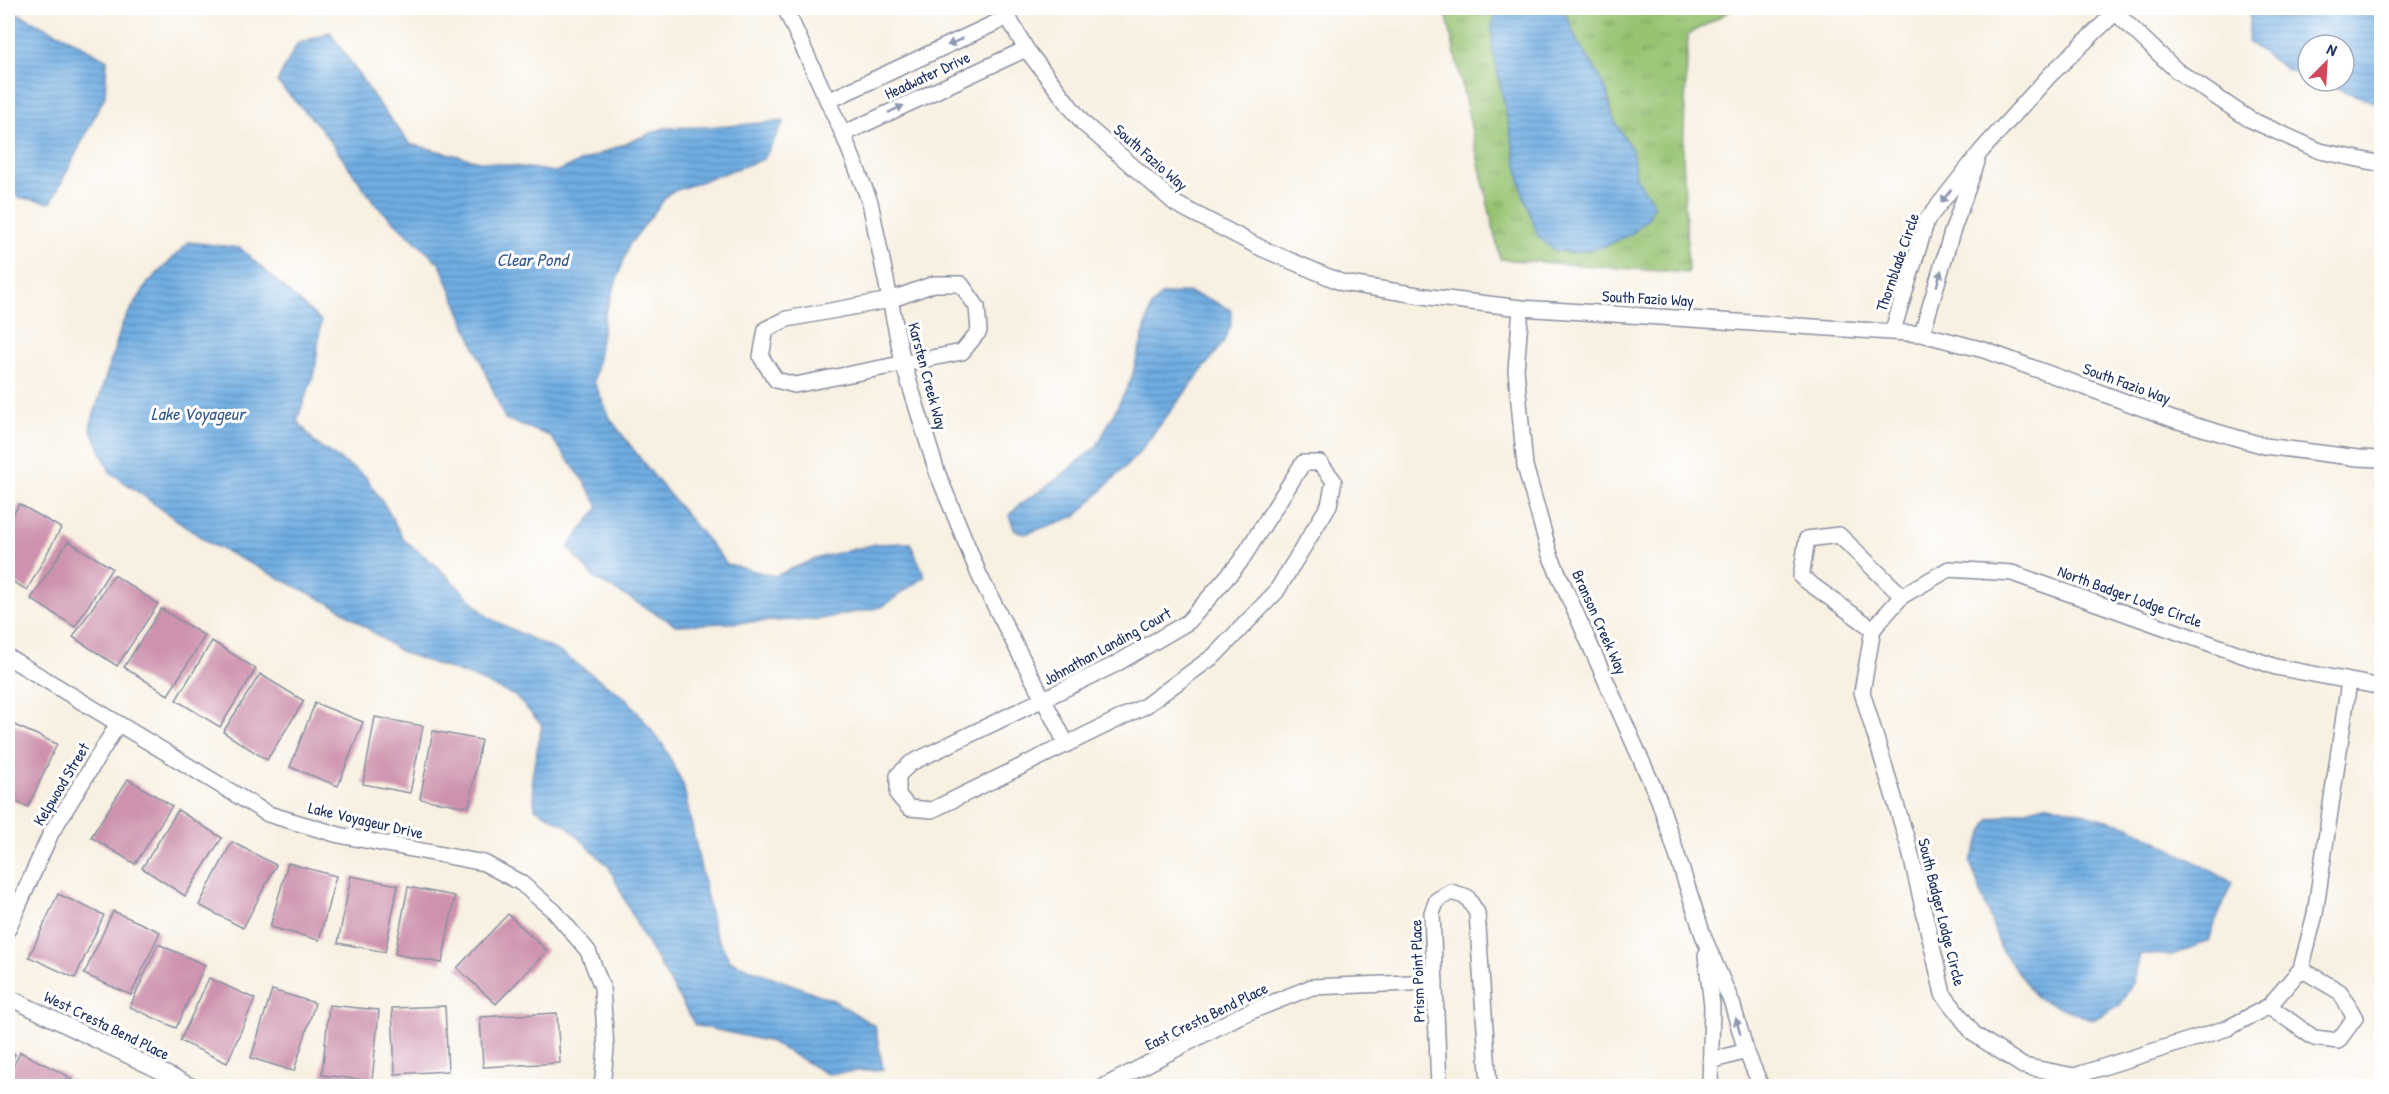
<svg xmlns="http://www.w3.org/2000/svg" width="2389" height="1094" font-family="'Patrick Hand',sans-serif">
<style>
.grass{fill:url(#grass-tufts);stroke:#597968;stroke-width:1.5}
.water{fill:url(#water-rules);stroke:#466ea0;stroke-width:1.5}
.building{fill:#cd92ad}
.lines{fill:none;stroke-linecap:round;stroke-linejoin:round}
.minor-casing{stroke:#8a90a0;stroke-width:18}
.minor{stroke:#fff;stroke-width:15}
.oneway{fill:#8d97ae}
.labels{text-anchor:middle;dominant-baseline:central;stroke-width:6;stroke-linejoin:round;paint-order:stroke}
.street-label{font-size:16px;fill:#1b2f5e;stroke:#fff}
.water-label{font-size:18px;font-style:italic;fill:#395b8c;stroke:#fff}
</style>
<defs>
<pattern id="grass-tufts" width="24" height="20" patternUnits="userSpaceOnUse" patternTransform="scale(1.5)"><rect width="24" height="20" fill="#97c371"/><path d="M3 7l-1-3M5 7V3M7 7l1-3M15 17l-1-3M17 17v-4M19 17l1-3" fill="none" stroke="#7a9f60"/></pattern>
<pattern id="water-rules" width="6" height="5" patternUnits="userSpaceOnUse" patternTransform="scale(1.5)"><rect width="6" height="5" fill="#70ade2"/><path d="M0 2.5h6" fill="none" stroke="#5b8dba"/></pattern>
</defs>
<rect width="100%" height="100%" fill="#fff"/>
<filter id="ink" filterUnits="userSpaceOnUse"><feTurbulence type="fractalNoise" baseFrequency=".0167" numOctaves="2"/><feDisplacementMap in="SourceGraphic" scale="12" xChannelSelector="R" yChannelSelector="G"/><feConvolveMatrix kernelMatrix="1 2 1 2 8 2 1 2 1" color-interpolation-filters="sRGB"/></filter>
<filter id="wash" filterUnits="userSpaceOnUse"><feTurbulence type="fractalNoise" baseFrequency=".008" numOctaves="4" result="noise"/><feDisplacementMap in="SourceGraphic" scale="24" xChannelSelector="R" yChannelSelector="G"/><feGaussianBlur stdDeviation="1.35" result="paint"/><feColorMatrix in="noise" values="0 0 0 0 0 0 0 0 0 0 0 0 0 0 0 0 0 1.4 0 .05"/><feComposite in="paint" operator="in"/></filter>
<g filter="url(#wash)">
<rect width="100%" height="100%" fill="#f8f0e1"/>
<polygon class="grass" points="1445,8 1735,8 1688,35 1683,155 1688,273 1500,259"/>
<g class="water">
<polygon points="1535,8 1559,8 1567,16 1577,41 1593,65 1607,92 1612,116 1632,150 1636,177 1654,204 1649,217 1633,233 1603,247 1571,253 1554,250 1538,236 1523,194 1492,44 1492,26 1495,15"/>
<polygon points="2250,8 2381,8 2381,105 2318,81 2344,81 2344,45 2308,45 2308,77 2286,69 2248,42"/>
<polygon points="8,9 68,38 107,60 105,96 51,203 17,197 8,178"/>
<polygon points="330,32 378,103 410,144 479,161 555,172 664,128 728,126 784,121 764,159 669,193 629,245 605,314 594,382 611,420 649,470 727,564 775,576 817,558 876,544 910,543 925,576 882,607 820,619 676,625 594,578 568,547 599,507 584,481 550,436 505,419 440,264 376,205 320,127 277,82 297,44"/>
<polygon points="189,242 240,248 321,321 315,371 297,420 316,444 365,476 387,509 404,540 436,565 489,618 561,653 627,699 663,745 683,784 714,931 730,961 833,1000 875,1026 883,1069 827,1074 771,1042 695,1025 640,931 609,867 567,826 535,808 532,777 542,725 515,696 470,676 401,652 337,607 209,543 110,472 90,427 123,322 148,283"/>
<polygon points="1187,292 1211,300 1231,310 1231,325 1223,343 1137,455 1076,516 1025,534 1015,531 1009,516 1019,505 1049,485 1097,446 1131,380 1151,307 1161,295"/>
<polygon points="2049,804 2129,826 2232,882 2208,941 2172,955 2140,954 2134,981 2120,1005 2093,1020 2036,998 2001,949 1970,862 1989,820"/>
</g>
<g id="blocks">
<g class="building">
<polygon points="19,504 61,528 27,590 8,579 8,524"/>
<polygon points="68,541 112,568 75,627 31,599"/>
<polygon points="114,575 158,604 117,666 73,637"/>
<polygon points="161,609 205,636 168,695 124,667"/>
<polygon points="212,641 256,669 220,727 176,700"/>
<polygon points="260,674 304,701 267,760 223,732"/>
<polygon points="315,703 363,722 338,786 290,767"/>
<polygon points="375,717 423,726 410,793 363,784"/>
<polygon points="10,723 57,744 28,807 8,798 8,729"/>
<polygon points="433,731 481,740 469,807 420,799"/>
<polygon points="128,779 172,806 135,864 91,837"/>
<polygon points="178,810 222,838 185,896 142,868"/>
<polygon points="232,842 276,865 243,928 199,905"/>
<polygon points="288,863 336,876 319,940 270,927"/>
<polygon points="351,876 398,885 385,952 338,943"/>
<polygon points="408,887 455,896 442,963 395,954"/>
<polygon points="58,894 104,915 75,978 29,957"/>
<polygon points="113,911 160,932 131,995 84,974"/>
<polygon points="508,914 547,951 496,1004 457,968"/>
<polygon points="158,944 205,965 176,1028 130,1007"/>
<polygon points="209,978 255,999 227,1063 180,1041"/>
<polygon points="272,990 315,1003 294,1071 251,1058"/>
<polygon points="329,1005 379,1010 372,1081 322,1075"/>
<polygon points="445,1006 448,1071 395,1074 392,1008"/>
<polygon points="557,1013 560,1063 483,1067 480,1017"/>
<polygon points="8,1050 15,1054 8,1069"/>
<polygon points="20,1052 68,1076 63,1086 8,1086 8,1078"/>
<polygon points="70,1079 85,1086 67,1086"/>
</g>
</g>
</g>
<g filter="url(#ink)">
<use href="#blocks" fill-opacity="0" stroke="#8a90a0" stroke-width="1.5"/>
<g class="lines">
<g class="minor-casing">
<g id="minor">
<polyline points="785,8 843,134 870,202 903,363 937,472 980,577 1066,743"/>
<polyline points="1003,8 1026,49 1083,123 1176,204 1263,249 1343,283 1430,297 1521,308 1922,334 1984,350 2175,420 2265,446 2358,458 2382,459"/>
<polyline points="2116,13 2176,70 2249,119 2320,151 2382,164"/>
<polyline points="828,101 1008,17"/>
<polyline points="843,134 1026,49"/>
<polygon points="934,284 961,284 977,307 979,331 962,352 795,385 776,380 761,357 766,329 787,319 890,300"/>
<polyline points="1521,308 1516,370 1525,466 1550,555 1659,800 1704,938 1732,1003 1746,1051 1761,1086"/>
<polyline points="1893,330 1927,220 1982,150 2050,75 2120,8"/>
<polyline points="1922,334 1952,232 1977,162"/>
<polygon points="1303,463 1320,463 1334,481 1329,505 1276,592 1215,655 1145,706 932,810 909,808 898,795 898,775 911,763 1114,665 1188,622 1240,562"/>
<polyline points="1873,629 1801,577 1807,539 1839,535 1902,596"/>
<polyline points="8,657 268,814 339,835 484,863 521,883 554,911 588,951 602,987 606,1049 602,1086"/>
<polyline points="2349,682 2315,914 2301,969 2269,1006 2228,1028 2074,1076 2023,1066 1974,1034 1943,994 1909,847 1862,692 1873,629 1902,596 1949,569 2012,573 2276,667 2382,687"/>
<polyline points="8,929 51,833 118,724"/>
<polyline points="1706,955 1712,1006 1710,1086"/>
<polyline points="8,997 191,1086"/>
<polyline points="2269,1006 2314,1038 2338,1041 2355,1018 2340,992 2301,969"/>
<polyline points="1711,1061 1746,1051"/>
<polyline points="1105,1086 1239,1016 1312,987 1435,982"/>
<polyline points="1439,1086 1432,913 1437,900 1451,892 1467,897 1477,913 1489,1086"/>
</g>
</g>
<use href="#minor" class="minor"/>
</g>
<defs><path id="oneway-solid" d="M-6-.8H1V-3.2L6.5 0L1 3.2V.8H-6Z" transform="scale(1.5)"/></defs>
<g class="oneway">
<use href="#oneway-solid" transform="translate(955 42) rotate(155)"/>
<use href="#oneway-solid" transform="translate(896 109) rotate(-25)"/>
<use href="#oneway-solid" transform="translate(1946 196) rotate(128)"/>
<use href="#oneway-solid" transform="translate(1939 278) rotate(-74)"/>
<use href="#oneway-solid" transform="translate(1738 1026) rotate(-106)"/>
</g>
</g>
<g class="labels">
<g class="street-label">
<text transform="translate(927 75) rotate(-25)">Headwater Drive</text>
<text transform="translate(1151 157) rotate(41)">South Fazio Way</text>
<text transform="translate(1897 262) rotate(-71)">Thornblade Circle</text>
<text transform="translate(1648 298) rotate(3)">South Fazio Way</text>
<text transform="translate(928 376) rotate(75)">Karsten Creek Way</text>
<text transform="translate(2127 383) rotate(20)">South Fazio Way</text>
<text transform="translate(2130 596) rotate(20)">North Badger Lodge Circle</text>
<text transform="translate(1600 622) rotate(66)">Branson Creek Way</text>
<text transform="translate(1107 646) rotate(-29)">Johnathan Landing Court</text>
<text transform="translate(61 784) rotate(-59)">Kelpwood Street</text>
<text transform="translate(366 820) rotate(13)">Lake Voyageur Drive</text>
<text transform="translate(1942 912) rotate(76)">South Badger Lodge Circle</text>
<text transform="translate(1417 971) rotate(-92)">Prism Point Place</text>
<text transform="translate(1206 1016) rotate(-26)">East Cresta Bend Place</text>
<text transform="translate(107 1025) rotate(26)">West Cresta Bend Place</text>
</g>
<g class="water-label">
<text x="532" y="259">Clear Pond</text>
<text x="198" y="413">Lake Voyageur</text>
</g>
</g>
<rect width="2389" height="1094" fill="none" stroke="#fff" stroke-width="30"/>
<g transform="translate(2326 63) rotate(24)"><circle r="28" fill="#ffffff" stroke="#a4acbf" stroke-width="1.5"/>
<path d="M0-4.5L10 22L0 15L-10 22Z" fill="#d1495b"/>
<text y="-9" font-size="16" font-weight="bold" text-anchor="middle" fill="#1b2f5e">N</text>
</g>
</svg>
